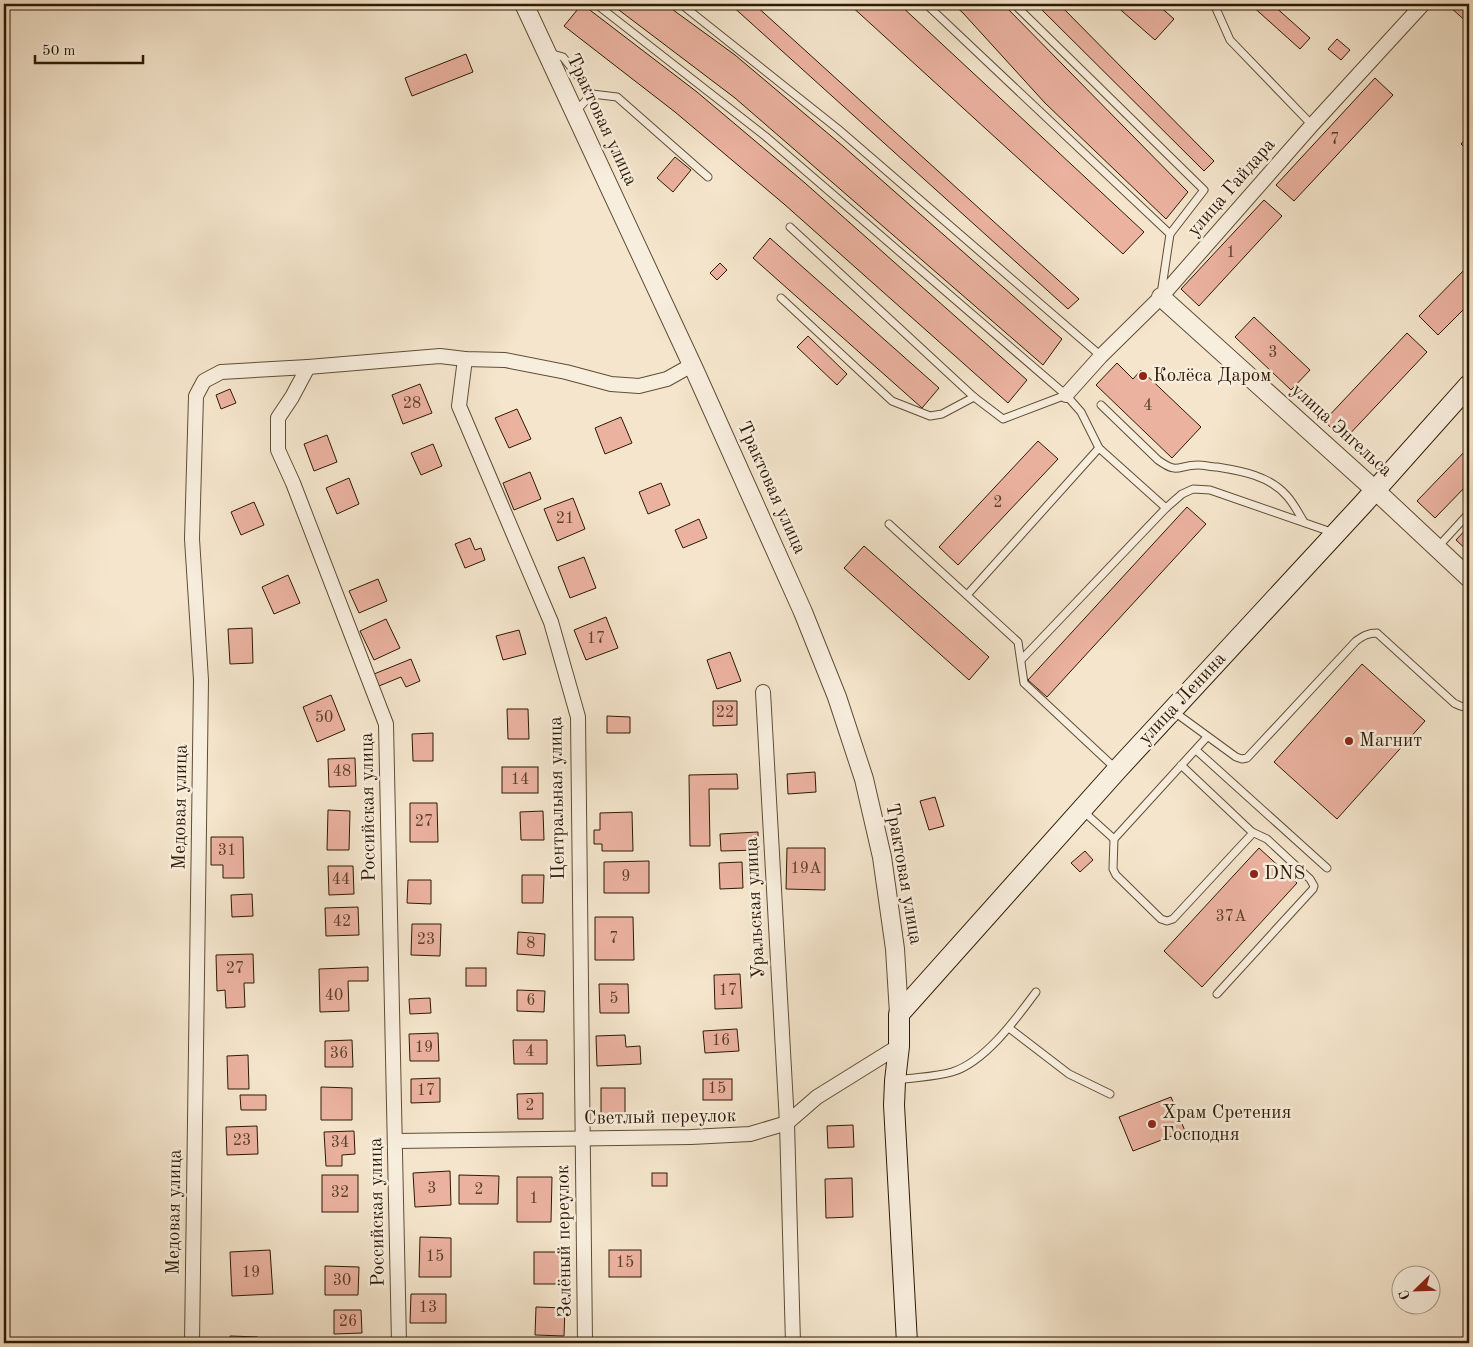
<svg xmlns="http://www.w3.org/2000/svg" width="1473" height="1347" font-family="'Old Standard TT',serif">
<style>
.building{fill:#ebb2a0;stroke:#2d1a03}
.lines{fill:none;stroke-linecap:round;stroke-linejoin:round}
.service-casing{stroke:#5f4d35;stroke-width:9}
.minor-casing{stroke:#5f4d35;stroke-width:16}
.tertiary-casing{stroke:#5f4d35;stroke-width:20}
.secondary-casing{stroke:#2d1a03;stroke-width:22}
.service{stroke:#f8eede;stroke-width:7}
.minor{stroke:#f8eede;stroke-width:14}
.tertiary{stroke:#f8eede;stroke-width:18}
.secondary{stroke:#f8eede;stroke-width:20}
.poi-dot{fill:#8f2418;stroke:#f8eede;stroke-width:2}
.labels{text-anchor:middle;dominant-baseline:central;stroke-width:5;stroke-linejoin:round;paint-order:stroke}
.number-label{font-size:16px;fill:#5c402a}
.street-label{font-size:19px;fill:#2d1a03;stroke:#f8eede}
.poi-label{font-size:19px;fill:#2d1a03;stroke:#f8eede;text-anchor:start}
</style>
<rect width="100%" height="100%" fill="#f4e5cc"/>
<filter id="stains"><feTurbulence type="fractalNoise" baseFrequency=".004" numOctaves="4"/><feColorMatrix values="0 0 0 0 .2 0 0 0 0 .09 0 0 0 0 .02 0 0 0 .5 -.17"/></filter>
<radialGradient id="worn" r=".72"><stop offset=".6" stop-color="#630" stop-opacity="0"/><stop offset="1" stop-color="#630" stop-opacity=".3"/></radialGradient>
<g class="building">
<polygon points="582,4 697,92 805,183 1027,380 1008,403 784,204 675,112 564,26"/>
<polygon points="611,4 665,4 735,55 844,147 1062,339 1043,365 735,98"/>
<polygon points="730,4 754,4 1079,299 1068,309"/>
<polygon points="849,4 899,4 1144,232 1123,254"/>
<polygon points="953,4 1003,4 1188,192 1166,219 1045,103 963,13"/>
<polygon points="1036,4 1059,4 1214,161 1204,171"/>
<polygon points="1114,4 1157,4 1174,19 1155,40"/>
<polygon points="1250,4 1272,4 1310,38 1300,49"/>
<polygon points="1453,4 1469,4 1469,24 1450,7"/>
<polygon points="1337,39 1350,50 1341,60 1328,49"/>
<polygon points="466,54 473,72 412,96 405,78"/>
<polygon points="1375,78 1393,95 1294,201 1276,185"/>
<polygon points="1469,135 1469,152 1461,144"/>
<polygon points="675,157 691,170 673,192 657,178"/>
<polygon points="1264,200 1282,216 1199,306 1181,289"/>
<polygon points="770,238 939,388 922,408 753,258"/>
<polygon points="720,263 727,270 717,280 710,273"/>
<polygon points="1469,265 1469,304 1438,335 1419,316"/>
<polygon points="1254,317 1310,370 1291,390 1235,337"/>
<polygon points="1407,333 1427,352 1344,440 1324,421"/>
<polygon points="808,336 847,374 837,385 797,347"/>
<polygon points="1117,363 1133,379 1141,370 1201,427 1172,458 1096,385"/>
<polygon points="420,384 432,413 403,424 392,395"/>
<polygon points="230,389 236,403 221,409 216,395"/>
<polygon points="517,409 531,439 509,448 495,418"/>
<polygon points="621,417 632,443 605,454 595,428"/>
<polygon points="327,435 337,462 314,471 304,444"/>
<polygon points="1038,441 1058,459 958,565 939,547"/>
<polygon points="433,444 442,466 421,475 411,453"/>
<polygon points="1469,447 1469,483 1435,518 1417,501"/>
<polygon points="530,472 541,499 514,510 503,483"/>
<polygon points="349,478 359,504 337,514 326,488"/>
<polygon points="661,483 670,505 648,514 639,492"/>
<polygon points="573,498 585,529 557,541 544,509"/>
<polygon points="254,502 264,525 241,535 231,512"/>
<polygon points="1187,507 1206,524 1047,697 1028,680"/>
<polygon points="699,519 707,538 683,548 675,530"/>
<polygon points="1469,526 1469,552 1456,540"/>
<polygon points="470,538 475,550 481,548 485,560 465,568 455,544"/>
<polygon points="864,546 989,657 969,680 844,568"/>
<polygon points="584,557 596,588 570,598 558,567"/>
<polygon points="288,575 300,603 274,614 262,587"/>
<polygon points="378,579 387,601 359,613 349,591"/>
<polygon points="606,617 618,648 586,660 574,630"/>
<polygon points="386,619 400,648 374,660 360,631"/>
<polygon points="252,628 253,663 230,664 228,629"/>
<polygon points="519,630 526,654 503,660 496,636"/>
<polygon points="730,652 741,681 717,689 707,660"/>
<polygon points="411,659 420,681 406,687 401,677 379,686 374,674"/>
<polygon points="1362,664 1425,721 1337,819 1274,762"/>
<polygon points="331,695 345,730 317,742 303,707"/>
<polygon points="713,701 737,701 737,725 713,726"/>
<polygon points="507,709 528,709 529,739 508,739"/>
<polygon points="607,716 630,717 630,733 607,733"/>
<polygon points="433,733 433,761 413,761 412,734"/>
<polygon points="355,758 356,786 329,787 328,759"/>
<rect x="502" y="767" width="36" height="26"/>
<polygon points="815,772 816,792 788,794 787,774"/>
<polygon points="737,774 738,789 709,789 710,846 690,846 689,775"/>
<polygon points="935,797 944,826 929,830 920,801"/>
<polygon points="410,803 437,803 438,842 410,842"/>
<polygon points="328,810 350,811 349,850 327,850"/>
<polygon points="543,811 544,840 521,840 520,812"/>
<polygon points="632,812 633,851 602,851 602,844 594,844 594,830 600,830 600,813"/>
<polygon points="758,832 758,850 721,851 720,834"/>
<polygon points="211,837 243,837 244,878 223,878 223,865 211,865"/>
<polygon points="787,848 825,848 825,890 786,889"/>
<polygon points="1259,848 1297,883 1202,987 1164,951"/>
<polygon points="1085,851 1093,860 1080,872 1071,863"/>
<polygon points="649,861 649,893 604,893 604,862"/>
<polygon points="742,862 743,888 720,889 719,863"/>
<polygon points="328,866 353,866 354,894 329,895"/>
<polygon points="522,875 544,875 543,903 522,903"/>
<polygon points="408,880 431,880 431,904 407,903"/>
<polygon points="252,894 253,916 232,917 231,895"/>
<polygon points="358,907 359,935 326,936 325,908"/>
<polygon points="595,917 633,917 634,960 595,960"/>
<polygon points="412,924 441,924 440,956 411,955"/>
<polygon points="518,932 545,934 544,956 517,954"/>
<polygon points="253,954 254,983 244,983 245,1007 226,1008 225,990 217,991 216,955"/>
<polygon points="368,967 368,981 348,981 349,1011 320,1012 319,969"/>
<rect x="466" y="968" width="20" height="18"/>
<polygon points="740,974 742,1008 715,1009 714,975"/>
<polygon points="599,984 628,984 629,1013 600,1013"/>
<polygon points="517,990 545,991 544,1012 517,1011"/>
<polygon points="430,998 431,1013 410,1014 409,999"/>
<polygon points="737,1029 739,1051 705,1053 703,1031"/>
<polygon points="438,1033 439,1061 410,1061 409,1034"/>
<polygon points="625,1035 626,1047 640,1046 641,1064 597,1066 596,1036"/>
<polygon points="352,1040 353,1067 325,1067 325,1041"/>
<polygon points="513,1040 547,1040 547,1064 514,1064"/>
<polygon points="248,1055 249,1089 228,1089 227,1056"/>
<polygon points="440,1078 440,1102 411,1103 411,1079"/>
<rect x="703" y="1079" width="29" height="21"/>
<polygon points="321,1087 352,1088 352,1120 321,1120"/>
<rect x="601" y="1088" width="24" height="28"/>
<polygon points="543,1093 543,1119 518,1119 517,1094"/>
<polygon points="240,1095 266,1095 266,1110 241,1110"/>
<polygon points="1171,1097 1185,1131 1133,1151 1119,1117"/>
<polygon points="853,1125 854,1147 828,1148 827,1126"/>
<polygon points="257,1126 258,1154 227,1155 226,1127"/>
<polygon points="354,1131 355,1154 342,1155 342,1166 326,1166 324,1132"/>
<polygon points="450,1171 451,1205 415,1207 413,1173"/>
<rect x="652" y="1173" width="15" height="13"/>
<rect x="322" y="1175" width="36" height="37"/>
<polygon points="459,1175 499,1176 498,1204 459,1204"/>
<polygon points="517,1177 552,1177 551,1222 517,1222"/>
<polygon points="852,1178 853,1217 826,1218 825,1179"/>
<polygon points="420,1237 451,1238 451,1277 419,1277"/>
<polygon points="270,1250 273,1294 232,1296 230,1252"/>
<rect x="609" y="1250" width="32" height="27"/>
<rect x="534" y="1252" width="27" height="32"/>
<polygon points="325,1266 359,1267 358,1295 325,1295"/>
<polygon points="411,1294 446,1294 446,1323 410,1323"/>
<polygon points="536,1307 565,1308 564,1336 535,1335"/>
<polygon points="334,1310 361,1310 362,1333 334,1334"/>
<polygon points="230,1336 258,1337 258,1343 230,1343"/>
<polygon points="442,1340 442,1343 414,1343 414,1341"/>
<polygon points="527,1341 562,1342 562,1343 527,1343"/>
</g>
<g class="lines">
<g class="service-casing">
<g id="service">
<polyline points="596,4 765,136 1066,395 1081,412 1099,448"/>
<polyline points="681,4 838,129 1101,356"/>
<polyline points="926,4 1170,234"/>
<polyline points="1014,4 1204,190 1170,234 1161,294"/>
<polyline points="1214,4 1230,40 1312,125"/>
<polyline points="549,53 563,57 592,94"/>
<polyline points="576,111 592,94 617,97 708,177"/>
<polyline points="790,227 974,397 1003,419 1066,395"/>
<polyline points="781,298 892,401 930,416 942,414 974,397"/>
<path d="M1101 405 1158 460C1179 475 1177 465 1198 465 1204 465 1211 467 1217 467 1242 471 1270 476 1287 496 1294 504 1299 514 1304 522"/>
<polyline points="889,524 1018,642 1024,683 1115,768"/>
<polyline points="1437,548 1469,513"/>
<polyline points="967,595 1099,448 1166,508"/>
<polyline points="1021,660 1166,508 1182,494 1193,489 1210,490 1334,533"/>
<path d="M1173 711 1236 757 1242 759 1247 758 1356 641C1363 636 1368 633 1377 633L1454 703C1460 706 1464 709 1469 704"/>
<polyline points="1196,750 1327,868"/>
<polyline points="1181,765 1252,832 1251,835 1173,919 1167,921 1161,919 1116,875 1113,869 1114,839 1207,737"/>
<polyline points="1083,811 1114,839"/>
<polyline points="1217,994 1313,889 1314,886 1310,879 1267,839 1252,832"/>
<polyline points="1009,1028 1069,1074 1110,1094"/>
<path d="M898 1080C916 1077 935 1077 952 1072 985 1062 1016 1019 1036 992"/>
</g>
</g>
<g class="minor-casing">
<g id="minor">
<polyline points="465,359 459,406 551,622 578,717 585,1343"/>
<polyline points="1066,395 1101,356 1161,297 1312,125 1423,4"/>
<polyline points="763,692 787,1123 793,1343"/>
<polyline points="396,1141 691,1137 750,1134 787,1123 817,1097 899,1046"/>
<polyline points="192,1343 201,680 192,539 196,396 204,381 221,372 308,367"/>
<polyline points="399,1343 386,724 293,483 278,450 278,418 292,397 308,367 440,356 465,359 505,360 566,372 611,384 639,386 667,379 692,365"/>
</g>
</g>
<g class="tertiary-casing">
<g id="tertiary">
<polyline points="524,4 694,369 803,612 837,697 864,779 882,857 895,949 899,1014"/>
<polyline points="1161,297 1375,490 1469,578"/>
</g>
</g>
<g class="secondary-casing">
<polyline id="secondary" points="907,1343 894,1105 895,1081 899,1046 899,1014 1117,770 1362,505 1469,385"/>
</g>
<use href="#service" class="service"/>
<use href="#minor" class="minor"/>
<use href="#tertiary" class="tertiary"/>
<use href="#secondary" class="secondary"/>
</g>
<g class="poi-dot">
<circle cx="1143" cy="376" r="5"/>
<circle cx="1349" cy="741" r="5"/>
<circle cx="1254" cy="874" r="5"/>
<circle cx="1152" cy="1124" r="5"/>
</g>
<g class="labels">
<g class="number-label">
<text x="1335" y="140">7</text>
<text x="1231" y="253">1</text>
<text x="1273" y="353">3</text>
<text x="412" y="404">28</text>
<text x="1148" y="406">4</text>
<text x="998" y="503">2</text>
<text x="565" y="519">21</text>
<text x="596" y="639">17</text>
<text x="725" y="713">22</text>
<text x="324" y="718">50</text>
<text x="342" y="772">48</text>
<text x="520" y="780">14</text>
<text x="424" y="822">27</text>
<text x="227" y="851">31</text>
<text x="806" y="869">19А</text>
<text x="626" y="877">9</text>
<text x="341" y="880">44</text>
<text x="1231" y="917">37А</text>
<text x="342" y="922">42</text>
<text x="614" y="939">7</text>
<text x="426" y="940">23</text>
<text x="531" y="944">8</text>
<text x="235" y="969">27</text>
<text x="728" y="991">17</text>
<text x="334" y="996">40</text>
<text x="614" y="999">5</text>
<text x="531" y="1001">6</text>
<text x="721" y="1041">16</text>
<text x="424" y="1048">19</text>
<text x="530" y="1052">4</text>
<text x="339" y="1054">36</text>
<text x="717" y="1089">15</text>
<text x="426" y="1091">17</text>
<text x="530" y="1106">2</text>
<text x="242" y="1141">23</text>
<text x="340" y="1143">34</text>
<text x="432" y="1189">3</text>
<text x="479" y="1190">2</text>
<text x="340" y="1193">32</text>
<text x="534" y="1199">1</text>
<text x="435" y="1257">15</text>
<text x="625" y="1263">15</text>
<text x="251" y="1273">19</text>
<text x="342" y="1281">30</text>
<text x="428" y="1308">13</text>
<text x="348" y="1322">26</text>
</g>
<g class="street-label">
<text transform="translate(601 120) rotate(65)">Трактовая улица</text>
<text transform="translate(1232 188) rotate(-49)">улица Гайдара</text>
<text transform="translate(1341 431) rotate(42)">улица Энгельса</text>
<text transform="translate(771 488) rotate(66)">Трактовая улица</text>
<text transform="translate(1183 699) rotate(-47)">улица Ленина</text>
<text transform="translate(558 798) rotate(-91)">Центральная улица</text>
<text transform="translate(181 807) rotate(-89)">Медовая улица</text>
<text transform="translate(369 807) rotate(-91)">Российская улица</text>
<text transform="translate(903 874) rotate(80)">Трактовая улица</text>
<text transform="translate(756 908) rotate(-93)">Уральская улица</text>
<text transform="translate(660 1118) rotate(-1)">Светлый переулок</text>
<text transform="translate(175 1212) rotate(-89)">Медовая улица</text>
<text transform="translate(378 1212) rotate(-91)">Российская улица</text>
<text transform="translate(565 1241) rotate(-91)">Зелёный переулок</text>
</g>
<g class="poi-label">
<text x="1153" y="376">Колёса Даром</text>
<text x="1359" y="741">Магнит</text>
<text x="1264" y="874">DNS</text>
<text x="1162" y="1113">Храм Сретения<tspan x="1162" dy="22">Господня</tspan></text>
</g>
</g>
<rect width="1473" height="1347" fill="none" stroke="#f4e5cc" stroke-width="20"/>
<rect x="5" y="5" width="1463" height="1337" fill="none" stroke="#2d1a03" stroke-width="2.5"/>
<rect x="10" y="10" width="1453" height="1327" fill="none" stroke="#2d1a03"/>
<g transform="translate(1416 1290) rotate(247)"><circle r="24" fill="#f8eede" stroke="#a79986"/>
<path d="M0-4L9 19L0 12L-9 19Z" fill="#8f2418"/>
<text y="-8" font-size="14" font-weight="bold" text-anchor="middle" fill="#2d1a03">С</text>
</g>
<path d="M35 55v8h108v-8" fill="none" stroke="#2d1a03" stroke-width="2.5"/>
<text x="42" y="55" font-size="15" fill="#2d1a03" stroke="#f8eede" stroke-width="4" paint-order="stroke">50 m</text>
<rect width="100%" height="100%" filter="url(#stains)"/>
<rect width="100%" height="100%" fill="url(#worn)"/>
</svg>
